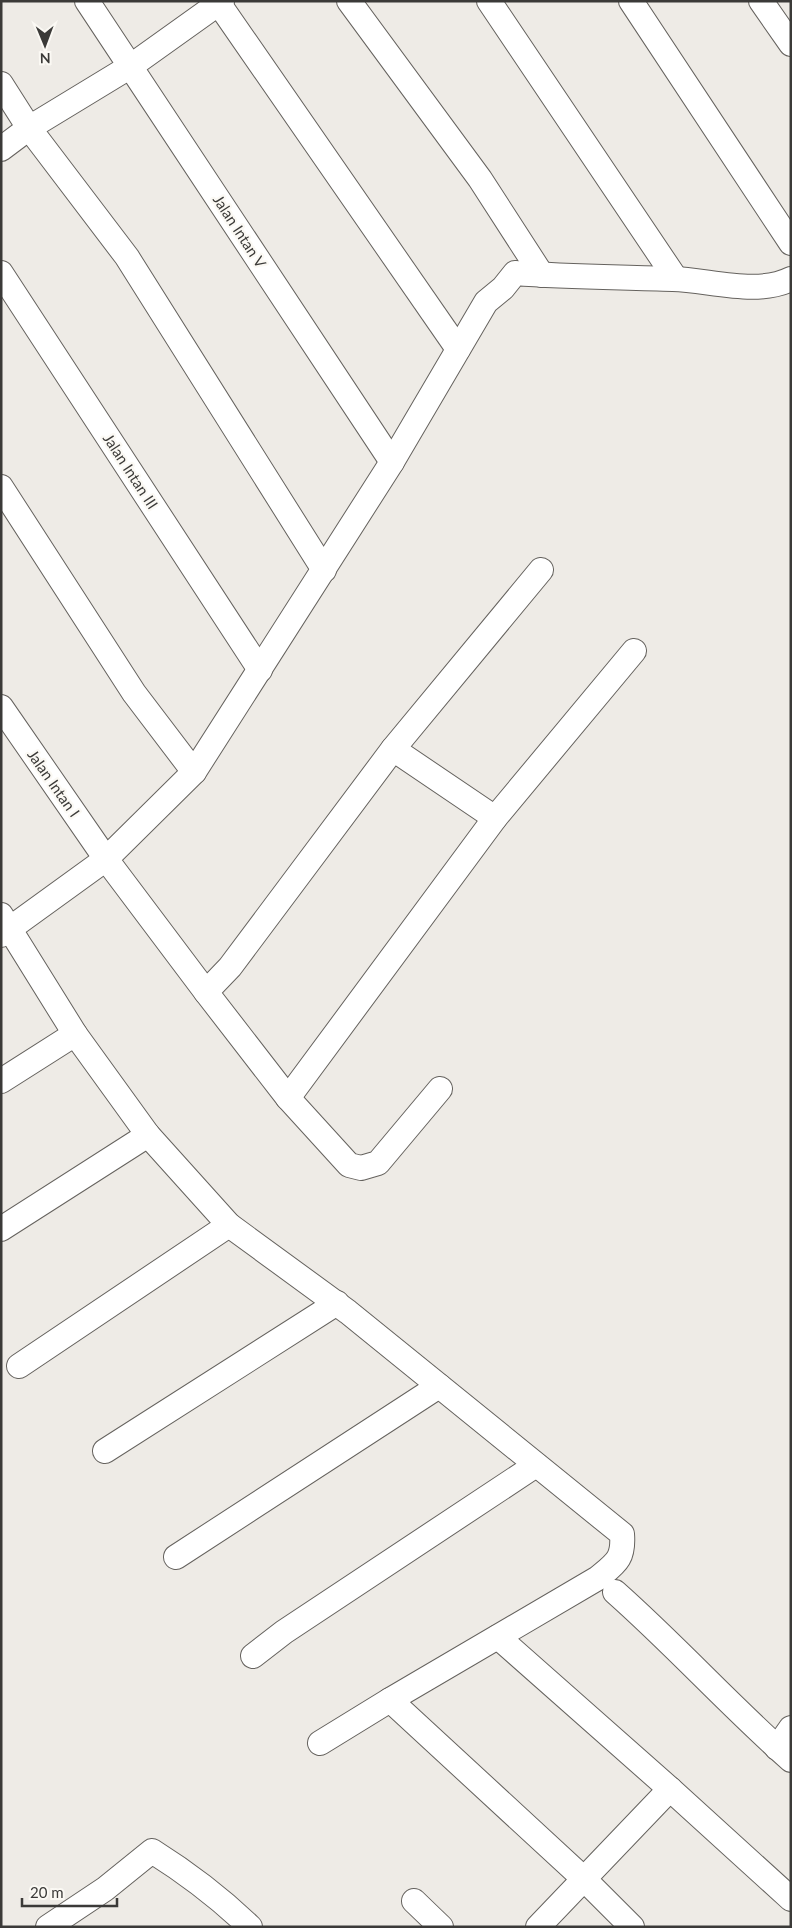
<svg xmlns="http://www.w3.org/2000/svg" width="792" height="1928" font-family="Lato,sans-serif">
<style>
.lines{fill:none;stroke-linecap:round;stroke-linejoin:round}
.street-casing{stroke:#65625e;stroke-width:26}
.street{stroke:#fff;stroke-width:24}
.labels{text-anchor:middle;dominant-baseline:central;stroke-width:4.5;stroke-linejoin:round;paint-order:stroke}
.street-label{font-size:15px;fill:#3b3a38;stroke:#fbf9f4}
</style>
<rect width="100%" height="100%" fill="#eeebe6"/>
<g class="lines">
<g class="street-casing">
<g id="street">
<polyline points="87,1 392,462"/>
<polyline points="217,1 458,349"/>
<polyline points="349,1 480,179 542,275"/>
<polyline points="489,1 676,279"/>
<polyline points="631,1 791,243"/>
<polyline points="761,1 791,44"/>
<polyline points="1,84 29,128 127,257 324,570"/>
<polyline points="1,149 29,128 131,66 222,1"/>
<polyline points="1,273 260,670"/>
<polyline points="1,487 134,693 194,772"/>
<polyline points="1,707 106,859 206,992 288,1098 349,1165 361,1168 378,1163 440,1089"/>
<polyline points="393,749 495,818"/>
<path d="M1 915 75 1034 148 1135 229 1225 348 1312 622 1534C624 1559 616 1563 598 1578L390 1700 584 1879 632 1927"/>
<path d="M1 935 106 859 194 772 392 462 486 302 503 288 515 273C568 277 620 277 673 279 709 280 757 296 791 279"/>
<polyline points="206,992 230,967 393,749 541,570"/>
<polyline points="1,1081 75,1034"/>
<polyline points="288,1098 495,818 634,651"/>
<polyline points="1,1229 148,1135"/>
<polyline points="19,1366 229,1225"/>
<polyline points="105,1451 337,1303"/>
<polyline points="176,1557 439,1386"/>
<path d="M615 1592C676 1646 730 1706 791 1760"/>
<polyline points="498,1637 670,1789 791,1899"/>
<polyline points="253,1656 284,1632 536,1465"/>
<polyline points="320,1743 390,1700"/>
<polyline points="777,1748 791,1728"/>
<polyline points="414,1901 441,1927"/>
<path d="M48 1927 105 1889 152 1851C187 1873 220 1898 250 1927"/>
<polyline points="538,1927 670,1789"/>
</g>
</g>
<use href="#street" class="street"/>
</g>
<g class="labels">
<g class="street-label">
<text transform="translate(240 231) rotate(57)">Jalan Intan V</text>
<text transform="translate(131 471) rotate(57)">Jalan Intan III</text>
<text transform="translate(54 783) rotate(55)">Jalan Intan I</text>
</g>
</g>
<rect width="792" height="1928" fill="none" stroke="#3b3a38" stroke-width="5"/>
<g transform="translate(45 45) rotate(179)" stroke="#fbf9f4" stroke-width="4" paint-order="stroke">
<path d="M0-4L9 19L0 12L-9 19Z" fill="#3b3a38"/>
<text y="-8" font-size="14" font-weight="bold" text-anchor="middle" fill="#3b3a38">N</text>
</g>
<path d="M22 1898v8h95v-8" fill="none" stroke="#3b3a38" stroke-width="2.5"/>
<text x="30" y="1898" font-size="15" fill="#3b3a38" stroke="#fbf9f4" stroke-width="4" paint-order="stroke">20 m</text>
</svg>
